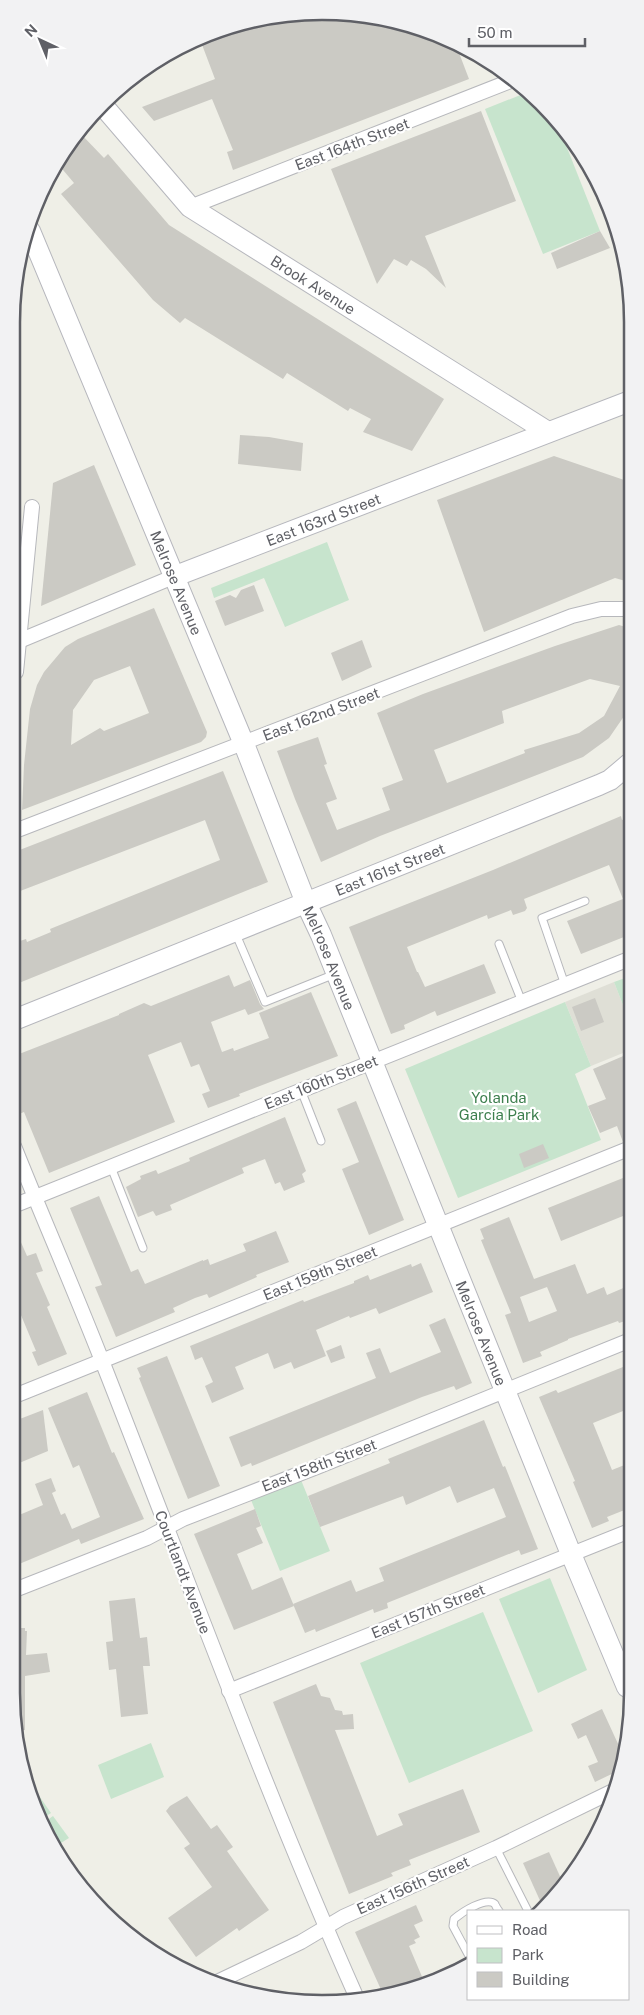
<svg xmlns="http://www.w3.org/2000/svg" width="644" height="2015" font-family="'Public Sans',sans-serif">
<style>
.education{fill:#dfdfd6}
.green{fill:#c7e4cd}
.building{fill:#cbcac4;fill-rule:evenodd}
.lines{fill:none;stroke-linecap:round;stroke-linejoin:round}
.service-casing{stroke:#b7b8bc;stroke-width:9}
.minor-casing{stroke:#b7b8bc;stroke-width:16}
.secondary-casing{stroke:#b6b7bd;stroke-width:22}
.service{stroke:#fff;stroke-width:7}
.minor{stroke:#fff;stroke-width:14}
.secondary{stroke:#fff;stroke-width:20}
.labels{text-anchor:middle;dominant-baseline:central;stroke-width:4.5;stroke-linejoin:round;paint-order:stroke}
.street-label{font-size:15px;fill:#5f6066;stroke:#fff}
.park-label{font-size:15px;fill:#3d7f4e;stroke:#fff}
.rim{fill:none;stroke:#5f6066;stroke-width:2.5}
</style>
<rect width="100%" height="100%" fill="#efefe7"/>
<polygon class="education" points="614,982 628,1018 628,1051 591,1066 565,1002"/>
<g class="green">
<polygon points="528,92 542,102 558,125 600,231 543,254 485,109"/>
<polygon points="327,542 349,600 285,627 264,578 214,598 211,588"/>
<polygon points="628,977 628,1018 614,982"/>
<polygon points="565,1002 591,1066 575,1074 601,1140 458,1198 405,1069"/>
<polygon points="301,1480 330,1551 280,1571 251,1500"/>
<polygon points="550,1578 587,1670 538,1693 499,1599"/>
<polygon points="483,1612 533,1731 409,1783 360,1663"/>
<polygon points="151,1743 164,1777 111,1799 98,1765"/>
<polygon points="35,1790 51,1813 40,1820 35,1812 31,1793"/>
<polygon points="53,1816 69,1838 56,1846 42,1824"/>
</g>
<g class="building">
<polygon points="262,17 383,17 456,45 469,79 233,170 227,152 233,150 212,99 154,121 142,107 215,79 201,42"/>
<polygon points="481,111 516,201 425,236 446,288 426,269 411,260 407,266 394,259 377,284 331,169"/>
<polygon points="80,133 104,158 108,154 169,225 444,399 412,451 363,432 371,419 350,408 348,411 287,373 283,379 185,318 180,323 153,300 61,194 74,183 58,164 64,149"/>
<polygon points="600,231 610,248 557,269 551,253"/>
<polygon points="240,435 269,437 303,443 301,471 238,464"/>
<polygon points="554,456 630,482 629,582 615,578 484,632 437,500"/>
<polygon points="94,465 136,565 41,606 53,483"/>
<polygon points="254,585 264,611 225,626 215,601 230,595 236,598 241,590"/>
<path d="M154 608 207 732 206 737 201 742 22 810 24 765 30 709 37 685 44 672 65 647 78 639ZM130 666 149 713 104 731 100 728 71 745 73 710 94 680Z"/>
<path d="M619 625 629 628V709L609 738 583 757 380 836 321 862 295 799 277 751 318 737 327 764 324 765 337 799 326 803 337 830 390 810 382 788 403 780 377 713 423 694 555 646ZM590 679 620 686 604 716 579 733 524 750 525 753 447 783 434 750 504 723 502 711Z"/>
<polygon points="362,640 372,667 342,681 331,653"/>
<polygon points="223,771 268,882 14,985 14,943 26,939 27,942 51,932 50,929 220,860 205,820 15,893 15,854 17,851"/>
<polygon points="621,816 622,820 625,819 629,828 629,935 581,954 567,921 623,899 609,865 524,899 527,908 525,911 513,915 511,910 488,919 487,915 407,947 417,972 418,972 425,987 484,964 496,993 437,1016 435,1011 404,1025 405,1029 391,1034 349,927 493,870"/>
<polygon points="229,975 234,987 250,980 260,1004 264,1009 248,1015 245,1009 211,1022 222,1052 233,1048 234,1051 269,1038 259,1013 311,992 338,1056 239,1094 240,1096 208,1108 202,1094 210,1091 199,1064 191,1067 181,1042 148,1055 175,1122 49,1173 24,1112 19,1114 14,1100 14,1056 119,1015 119,1014 144,1003 151,1006"/>
<polygon points="595,998 604,1022 581,1031 572,1007"/>
<polygon points="628,1054 628,1140 623,1142 617,1126 600,1133 588,1106 606,1099 593,1069"/>
<polygon points="356,1101 404,1220 369,1235 342,1169 359,1162 337,1109"/>
<polygon points="285,1117 306,1171 302,1174 305,1182 284,1191 280,1182 275,1184 265,1159 242,1168 244,1173 170,1205 172,1210 156,1216 153,1211 138,1217 126,1187 141,1179 140,1176 156,1170 158,1174 190,1161 189,1158"/>
<polygon points="543,1144 549,1158 524,1168 519,1154"/>
<polygon points="628,1176 628,1214 561,1241 548,1208"/>
<polygon points="99,1196 131,1272 138,1269 145,1284 203,1260 203,1261 208,1259 210,1265 246,1251 243,1244 276,1231 289,1262 256,1275 257,1277 209,1298 207,1294 195,1298 173,1308 175,1312 116,1337 95,1287 102,1285 70,1208"/>
<path d="M509 1217 534 1279 575 1264 587 1294 604 1287 607 1295 628 1286V1320L619 1323 618 1321 568 1339V1340L540 1352 542 1356 523 1363 505 1315 511 1313 481 1240 484 1239 480 1229ZM547 1287 557 1311 529 1322 520 1297Z"/>
<polygon points="13,1224 27,1256 36,1253 43,1271 36,1273 50,1305 47,1307 67,1354 38,1366 32,1352 36,1351 13,1296"/>
<polygon points="421,1263 433,1292 379,1314 376,1308 350,1318 349,1316 316,1330 326,1356 294,1369 291,1362 274,1369 268,1353 235,1367 244,1389 212,1403 205,1386 213,1382 202,1357 195,1360 190,1346 303,1300 304,1302 354,1283 354,1281 368,1275 370,1280 411,1264 412,1267"/>
<polygon points="445,1318 472,1383 456,1390 454,1386 422,1397 252,1466 251,1463 241,1467 229,1437 376,1378 366,1353 380,1348 390,1373 441,1352 429,1325"/>
<polygon points="341,1345 345,1358 331,1363 326,1351"/>
<polygon points="167,1356 220,1486 188,1499 139,1378 141,1377 137,1368"/>
<polygon points="628,1365 628,1409 593,1423 612,1470 627,1464 627,1509 607,1517 609,1521 592,1528 573,1482 575,1481 539,1397 556,1390 558,1393"/>
<polygon points="87,1392 112,1453 114,1452 144,1519 81,1544 79,1539 12,1567 12,1518 43,1505 35,1484 51,1478 56,1491 52,1493 61,1515 65,1513 72,1529 100,1517 79,1465 73,1468 48,1408"/>
<polygon points="43,1410 48,1451 12,1466 12,1422"/>
<polygon points="484,1420 503,1467 505,1466 538,1549 521,1555 519,1550 387,1603 388,1608 374,1613 373,1609 316,1632 315,1629 305,1633 293,1604 351,1580 356,1592 384,1581 379,1568 506,1517 494,1488 457,1503 450,1486 406,1505 403,1496 320,1527 308,1496 390,1463 388,1459"/>
<polygon points="255,1509 261,1526 256,1528 263,1543 237,1554 252,1590 282,1577 294,1606 234,1630 194,1534"/>
<polygon points="135,1598 140,1638 147,1637 150,1666 143,1666 148,1714 121,1717 116,1669 109,1670 106,1642 113,1641 109,1601"/>
<polygon points="12,1628 25,1628 25,1631 27,1631 26,1655 47,1653 50,1672 25,1676 25,1730 19,1731 11,1693"/>
<polygon points="316,1684 321,1696 330,1698 335,1710 342,1711 343,1715 353,1714 354,1729 335,1730 377,1836 403,1825 398,1814 463,1789 480,1832 409,1860 411,1865 391,1873 393,1876 349,1894 273,1702"/>
<polygon points="602,1709 625,1759 620,1770 595,1782 588,1766 598,1762 586,1735 578,1739 571,1724"/>
<polygon points="187,1796 211,1829 217,1825 233,1847 227,1851 269,1910 239,1931 237,1928 196,1957 168,1918 212,1887 184,1848 190,1844 166,1811 170,1806"/>
<polygon points="549,1852 563,1883 542,1905 523,1863"/>
<polygon points="416,1905 423,1921 414,1925 420,1937 414,1940 416,1943 409,1946 423,1979 390,1994 383,1994 355,1932"/>
</g>
<g class="lines">
<g class="service-casing">
<g id="service">
<polyline points="235,932 265,1002 335,974"/>
<polyline points="499,944 522,1002"/>
<polyline points="565,985 542,918 585,901"/>
<polyline points="301,1090 321,1141"/>
<polyline points="111,1167 143,1248"/>
<polyline points="496,1848 528,1911"/>
<path d="M468 1954 453 1926 454 1919C461 1913 486 1896 495 1904 495 1905 498 1910 499 1911"/>
</g>
</g>
<g class="minor-casing">
<g id="minor">
<polyline points="190,207 513,80"/>
<polyline points="19,641 173,577"/>
<polyline points="16,672 32,507"/>
<polyline points="15,831 572,616 601,609 629,609"/>
<path d="M14 1146C44 1221 77 1296 106 1371 188 1580 265 1791 356 1996"/>
<polyline points="13,1206 629,959"/>
<polyline points="12,1397 628,1149"/>
<polyline points="12,1591 147,1538 183,1519 317,1467 628,1341"/>
<polyline points="229,1691 627,1532"/>
<polyline points="217,1982 301,1942 343,1917 496,1848 611,1792"/>
</g>
</g>
<g class="secondary-casing">
<g id="secondary">
<path id="s1" d="M105 108 190 207 548 432"/>
<path id="s2" d="M30 231 244 744 306 903 321 935 571 1554 627 1687"/>
<path id="s3" d="M173 577 630 401"/>
<path id="s4" d="M14 1020 599 785 610 780 629 764"/>
</g>
</g>
<use href="#service" class="service"/>
<use href="#minor" class="minor"/>
<use href="#secondary" class="secondary"/>
</g>
<g class="labels">
<g class="street-label">
<text transform="translate(352 144) rotate(-21)">East 164th Street</text>
<text stroke="none"><textPath href="#s1" startOffset="276">Brook Avenue</textPath></text>
<text stroke="none"><textPath href="#s3" startOffset="161">East 163rd Street</textPath></text>
<text stroke="none"><textPath href="#s2" startOffset="381">Melrose Avenue</textPath></text>
<text transform="translate(321 714) rotate(-21)">East 162nd Street</text>
<text stroke="none"><textPath href="#s4" startOffset="405">East 161st Street</textPath></text>
<text stroke="none"><textPath href="#s2" startOffset="786">Melrose Avenue</textPath></text>
<text transform="translate(321 1082) rotate(-22)">East 160th Street</text>
<text transform="translate(320 1273) rotate(-22)">East 159th Street</text>
<text stroke="none"><textPath href="#s2" startOffset="1191">Melrose Avenue</textPath></text>
<text transform="translate(319 1465) rotate(-21)">East 158th Street</text>
<text transform="translate(183 1572) rotate(69)">Courtlandt Avenue</text>
<text transform="translate(428 1611) rotate(-22)">East 157th Street</text>
<text transform="translate(413 1885) rotate(-24)">East 156th Street</text>
</g>
<g class="park-label">
<text x="499" y="1097">Yolanda<tspan x="499" dy="17">García Park</tspan></text>
</g>
</g>
<path d="M0 0H644V2015H0ZM322 20H322A302 302 0 0 1 624 322V1693A302 302 0 0 1 322 1995H322A302 302 0 0 1 20 1693V322A302 302 0 0 1 322 20Z" fill="#f2f2f3" fill-rule="evenodd"/>
<path class="rim" d="M322 20H322A302 302 0 0 1 624 322V1693A302 302 0 0 1 322 1995H322A302 302 0 0 1 20 1693V322A302 302 0 0 1 322 20Z"/>
<rect x="467" y="1910" width="162" height="90" fill="#ffffff" stroke="#bfbfc2"/>
<rect x="477" y="1926" width="25" height="8" fill="#ffffff" stroke="#bfbfc2"/>
<text x="512" y="1935" font-size="15" fill="#5f6066">Road</text>
<rect x="477" y="1948" width="25" height="15" fill="#c7e4cd" stroke="#bfbfc2"/>
<text x="512" y="1960" font-size="15" fill="#5f6066">Park</text>
<rect x="477" y="1972" width="25" height="15" fill="#cbcac4" stroke="#bfbfc2"/>
<text x="512" y="1985" font-size="15" fill="#5f6066">Building</text>
<g transform="translate(40 40) rotate(316)" stroke="#ffffff" stroke-width="4" paint-order="stroke">
<path d="M0-4L9 19L0 12L-9 19Z" fill="#5f6066"/>
<text y="-8" font-size="14" font-weight="bold" text-anchor="middle" fill="#5f6066">N</text>
</g>
<path d="M469 38v8h116v-8" fill="none" stroke="#5f6066" stroke-width="2.5"/>
<text x="477" y="38" font-size="15" fill="#5f6066" stroke="#ffffff" stroke-width="4" paint-order="stroke">50 m</text>
</svg>
